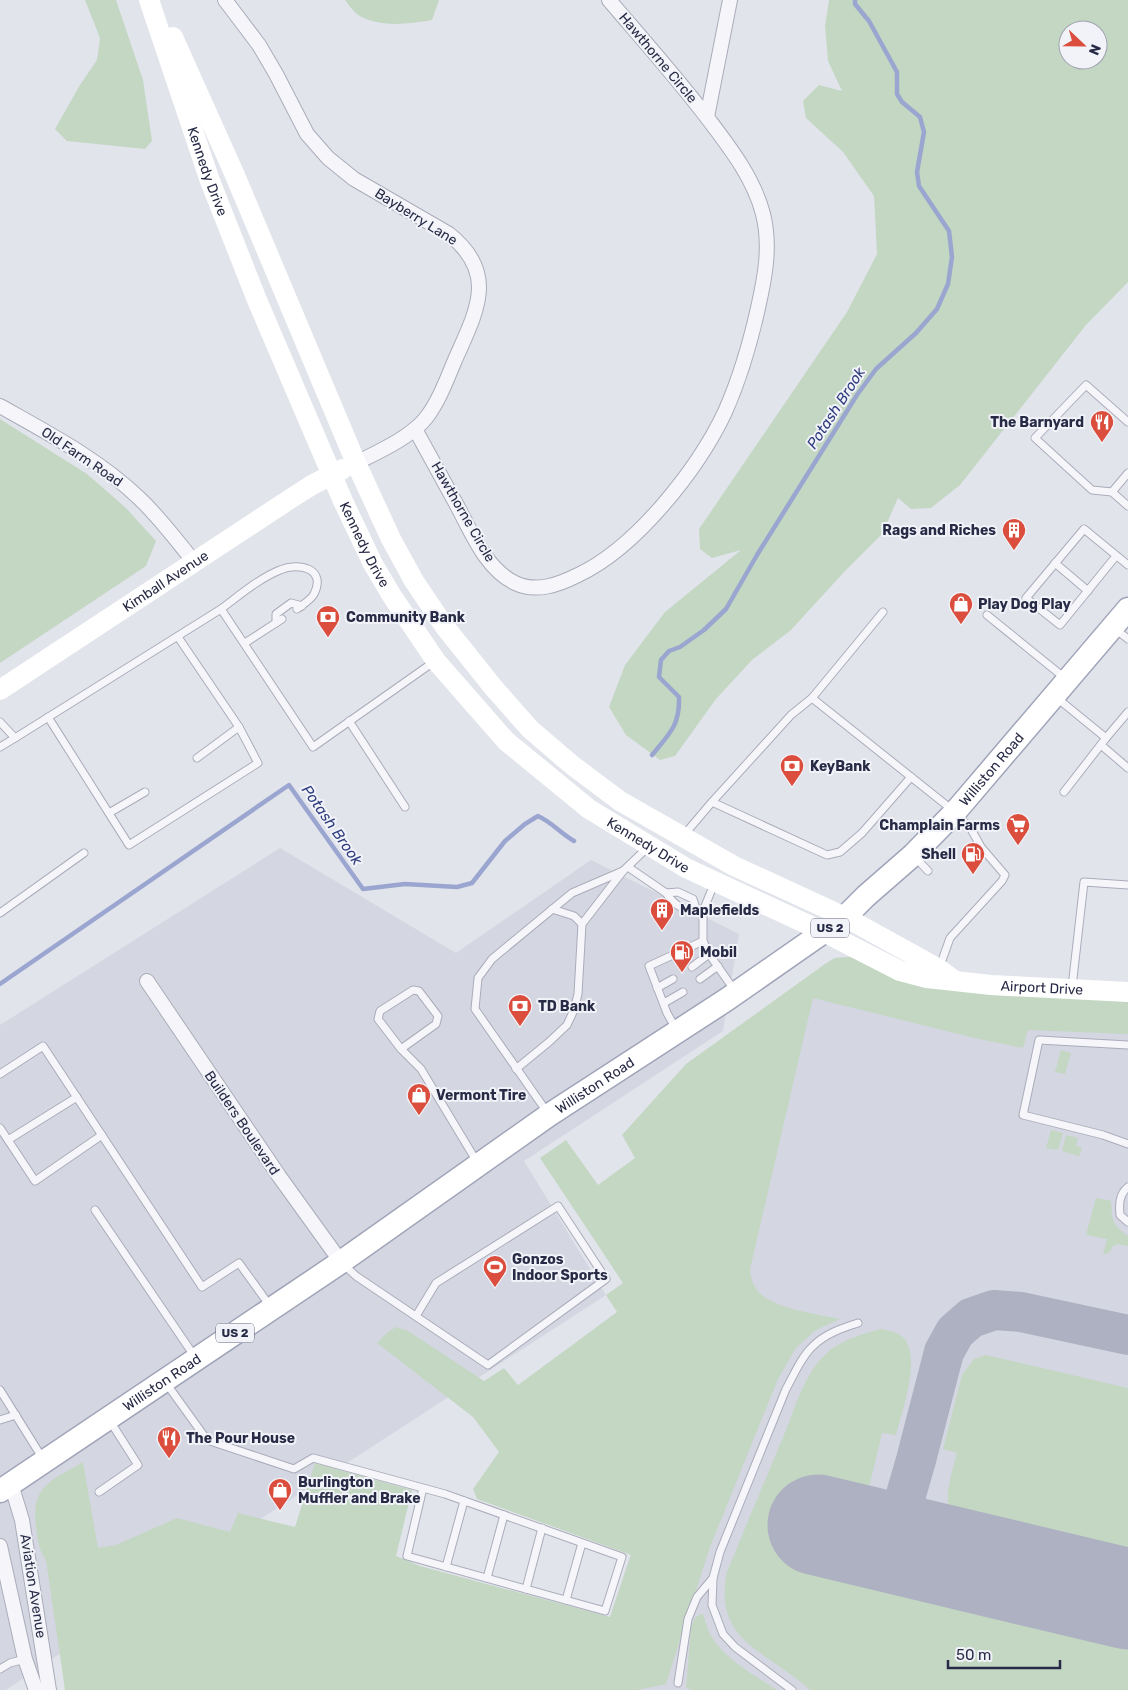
<svg xmlns="http://www.w3.org/2000/svg" width="1128" height="1690" font-family="Rubik,sans-serif">
<style>
.built{fill:#d4d6e1}
.green{fill:#c3d7c3;fill-rule:evenodd}
.lines{fill:none;stroke-linecap:round;stroke-linejoin:round}
.stream{stroke:#9aa6cf;stroke-width:4.5}
.taxiway{stroke:#aeb1c2;stroke-width:40}
.runway{stroke:#aeb1c2;stroke-width:101}
.service-casing{stroke:#aaacba;stroke-width:9}
.minor-casing{stroke:#aaacba;stroke-width:16}
.primary-casing{stroke:#a0a4b9;stroke-width:25}
.service{stroke:#f6f6fa;stroke-width:7}
.minor{stroke:#f6f6fa;stroke-width:14}
.secondary{stroke:#fff;stroke-width:20}
.primary{stroke:#fff;stroke-width:22}
.labels{text-anchor:middle;dominant-baseline:central;stroke-width:4;stroke-linejoin:round;paint-order:stroke}
.shield{fill:#f2f3f9;stroke:#65677c;stroke-width:1}
.shield-label{font-size:12px;font-weight:bold;fill:#282b46}
.street-label{font-size:14px;fill:#282b46;stroke:#f2f3f9}
.poi-label{font-size:14px;font-weight:bold;fill:#282b46;stroke:#f2f3f9;text-anchor:start}
.water-label{font-size:15px;font-style:italic;fill:#2e3d7e;stroke:#f2f3f9}
</style>
<rect width="100%" height="100%" fill="#e2e4ec"/>
<g class="built">
<polygon points="280,848 456,953 591,860 739,934 723,1031 524,1161 606,1295 259,1520 6,1690 0,1690 0,1025"/>
<polygon points="850,957 957,990 993,995 1128,1001 1128,1690 519,1690 610,1617 708,1320 746,1071 825,964 835,958"/>
</g>
<g class="green">
<polygon points="85,0 116,0 143,80 152,141 145,149 67,141 55,129 80,85 97,60 100,38"/>
<path d="M345 0H439L432 20C408 24 380 28 358 15 353 11 349 5 345 0Z"/>
<path d="M829 0H1128V282L1086 325 960 485 931 508 911 509 898 498 882 534 845 571 791 630 752 660 716 699 675 756 660 760 626 735 609 707 625 665 665 612 741 550 712 558 700 549 699 529 847 312 877 254 874 196 843 152 806 118 803 101 819 85 842 91 828 61 825 26ZM1068 30H1098V60H1068Z"/>
<polygon points="0,419 87,474 126,508 156,541 146,566 0,663"/>
<path d="M850 957 957 990 993 995 1128 1001V1034L1028 1030 1023 1048 979 1039 813 998 750 1269C751 1277 752 1283 757 1290 772 1309 818 1314 840 1319L816 1330 796 1348 778 1379 710 1547 666 1684 637 1690H65L46 1560C38 1549 38 1540 36 1527 30 1485 53 1480 83 1462L98 1548 116 1545 177 1518 230 1532 238 1513 295 1527 315 1463 412 1490 396 1556 420 1566 610 1617 631 1555 477 1499 473 1489 499 1452 473 1417 377 1343 387 1333 396 1327 408 1331 484 1381 504 1368 518 1385 617 1312 606 1295 623 1283 540 1158 566 1140 598 1185 635 1158 622 1135 686 1064 825 964 835 958Z"/>
<polygon points="1061,1050 1071,1053 1065,1074 1055,1072"/>
<polygon points="1051,1130 1063,1133 1058,1150 1046,1148"/>
<polygon points="1066,1135 1078,1138 1076,1146 1082,1148 1079,1156 1062,1151"/>
<path d="M1096 1198 1111 1201C1112 1220 1112 1225 1128 1236V1246L1117 1244 1112 1247 1110 1252 1103 1255 1107 1239 1086 1235Z"/>
<path d="M881 1329C888 1330 897 1332 903 1337 922 1357 902 1411 896 1435L882 1433 867 1496 827 1485 810 1563 1128 1640V1690H810C769 1651 712 1643 727 1572 746 1526 765 1480 784 1435 795 1408 804 1374 826 1354 840 1340 862 1334 881 1329Z"/>
<path d="M986 1355 1128 1388V1559L970 1521C963 1518 954 1515 950 1508 943 1498 954 1465 957 1453L943 1449 962 1375 974 1359Z"/>
<path d="M703 1614C705 1620 707 1627 709 1632 723 1659 753 1674 777 1690H692L686 1688 691 1627C694 1620 695 1615 703 1614Z"/>
</g>
<g class="lines">
<g class="stream">
<path d="M652 755C669 734 680 726 679 697L659 677 661 660 669 651 680 647 704 630 726 609 757 555 857 395 876 369 916 333 937 309 948 284 952 257 949 231 919 186 917 172 924 132 920 117 902 102 897 94V72L869 21 855 4V0"/>
<path d="M0 984 289 785 363 889 405 884 457 887 472 883 505 841 525 824 538 816C553 823 560 833 574 841"/>
</g>
<polyline class="taxiway" points="968,1561 937,1551 918,1540 907,1523 903,1505 916,1460 944,1352 955,1332 971,1318 994,1310 1021,1312 1128,1335"/>
<polyline class="runway" points="818,1525 1128,1599"/>
<g class="service-casing">
<g id="service">
<polyline points="1128,422 1086,385 1035,438 1092,490 1112,492 1128,506"/>
<polyline points="1112,492 1128,473"/>
<polyline points="1116,556 1060,625 1026,598 1084,529 1128,565"/>
<polyline points="1055,563 1088,591"/>
<path d="M221 609C240 595 258 579 280 570 298 562 327 568 314 594 311 600 302 605 297 609"/>
<polyline points="987,615 1066,679"/>
<polyline points="276,623 276,614 291,603 302,606"/>
<polyline points="1115,629 1128,639"/>
<polyline points="178,637 239,727 197,758"/>
<polyline points="245,643 282,619"/>
<polyline points="812,698 955,812 971,829 981,847 1005,875 1002,881 950,938 940,966"/>
<polyline points="1057,698 1106,738 1064,792"/>
<polyline points="48,717 129,845 258,763 239,727"/>
<polyline points="349,721 405,807"/>
<polyline points="0,722 15,738 221,609 313,747 435,661"/>
<polyline points="1106,738 1128,712"/>
<polyline points="1101,745 1128,768"/>
<polyline points="0,747 15,738"/>
<polyline points="712,802 791,715 812,698 883,612"/>
<polyline points="109,813 145,792"/>
<polyline points="684,835 712,802 827,855 840,852 862,833 911,777"/>
<polyline points="915,857 928,871"/>
<polyline points="628,867 666,893 678,892 693,899 696,908 703,911"/>
<polyline points="714,884 703,911 703,941 709,954 735,991"/>
<path d="M666 893C674 904 681 911 696 908"/>
<polyline points="552,909 574,916 582,924"/>
<polyline points="0,913 84,853"/>
<polyline points="692,967 709,954"/>
<polyline points="700,979 718,966"/>
<polyline points="1072,987 1084,882 1128,885"/>
<polyline points="657,988 673,979"/>
<polyline points="664,1003 683,992"/>
<polyline points="676,1029 667,1013 649,966 703,941"/>
<polyline points="1128,1045 1039,1040 1023,1115 1103,1135 1128,1144"/>
<polyline points="401,1049 436,1024 438,1016 419,991 413,990 380,1011 378,1019 401,1049 421,1069 477,1162"/>
<polyline points="516,1069 549,1042 567,1025 574,1010 578,994 582,924 623,871 647,848"/>
<polyline points="0,1074 43,1046 202,1287 239,1263 270,1306"/>
<polyline points="547,1112 475,1009 478,978 492,959 572,893 623,871"/>
<polyline points="0,1128 35,1181 102,1135"/>
<polyline points="8,1140 77,1097"/>
<path d="M1128 1187C1119 1194 1119 1205 1120 1215L1128 1222"/>
<polyline points="95,1210 195,1357"/>
<polyline points="343,1264 356,1276 488,1365 606,1279 558,1206 436,1283 416,1316"/>
<polyline points="166,1383 207,1440 294,1469 313,1458 445,1494 622,1557 605,1611 407,1556 423,1488"/>
<polyline points="0,1390 43,1459"/>
<polyline points="0,1420 16,1415"/>
<polyline points="99,1492 138,1465 110,1421"/>
<polyline points="446,1567 464,1501"/>
<polyline points="487,1578 504,1515"/>
<polyline points="526,1589 542,1528"/>
<polyline points="566,1600 582,1543"/>
<polyline points="0,1669 10,1663 25,1659"/>
<polyline points="678,1683 688,1619 697,1597 713,1578"/>
<path d="M792 1690 735 1647 723 1634 712 1605 713 1578 720 1552 786 1389C794 1375 801 1357 813 1346 825 1334 842 1328 858 1323"/>
</g>
</g>
<g class="minor-casing">
<g id="minor">
<path d="M225 0 259 45 276 74 307 134 328 158 354 179 449 234C499 274 476 312 455 360 447 379 439 401 426 418 411 437 378 452 356 463"/>
<polyline points="707,117 730,0"/>
<path d="M0 406C48 433 100 460 140 499 161 519 177 541 195 563"/>
<path d="M415 429C428 453 441 476 454 500 470 528 484 568 515 583 536 593 558 585 578 575 636 548 698 469 725 412 740 378 750 344 758 308 765 277 771 246 763 214 754 179 731 149 709 120 678 79 643 40 609 0"/>
<polyline points="147,981 279,1176 341,1262"/>
<polyline points="11,1484 22,1520 49,1690"/>
<polyline points="0,1546 25,1659 36,1690"/>
</g>
</g>
<g class="primary-casing">
<g id="primary">
<path id="s3" d="M0 1491 341 1262 549 1115 726 1000 845 917 866 896 913 855 955 812 1128 609"/>
</g>
</g>
<use href="#service" class="service"/>
<use href="#minor" class="minor"/>
<g class="secondary">
<path id="s1" d="M149 0 210 181 257 300 343 501 373 564 392 596 436 661 506 741 589 809 686 868 824 932 900 971 927 978 991 985 1128 992"/>
<polyline points="173,37 234,173 356,463 391,539 414,581 445,627 493,687 530,729 572,765 620,801 734,866 845,917 939,969 954,980"/>
<path id="s2" d="M0 690 290 499 312 485 343 469"/>
</g>
<use href="#primary" class="primary"/>
</g>
<defs>
<g id="restaurant-pin" transform="scale(1.25)"><path d="M0 17L-7.5 6A9.5 9.5 0 1 1 7.5 6Z" fill="#db4e3d" stroke="#f2f3f9"/><path d="M-5-6h1v4h1v-4h1v4h1v-4h1v5L-1.5 .5V6h-2V.5L-5-1ZM5-6V6H3V1.5H1.5Q1.5-4 5-6Z" fill="#fff"/></g>
<g id="building-pin" transform="scale(1.25)"><path d="M0 17L-7.5 6A9.5 9.5 0 1 1 7.5 6Z" fill="#db4e3d" stroke="#f2f3f9"/><path d="M-4-6H4V6H1V3H-1V6H-4ZM-2.5-4.3h1.7v1.8h-1.7ZM.8-4.3h1.7v1.8H.8ZM-2.5-1h1.7V.8h-1.7ZM.8-1h1.7V.8H.8Z" fill="#fff"/></g>
<g id="shop-pin" transform="scale(1.25)"><path d="M0 17L-7.5 6A9.5 9.5 0 1 1 7.5 6Z" fill="#db4e3d" stroke="#f2f3f9"/><path d="M-5-2.5h2.3a2.7 3.5 0 0 1 5.4 0H5L5.5 6h-11ZM-1.5-2.5h3a1.5 2.3 0 0 0-3 0Z" fill="#fff"/></g>
<g id="bank-pin" transform="scale(1.25)"><path d="M0 17L-7.5 6A9.5 9.5 0 1 1 7.5 6Z" fill="#db4e3d" stroke="#f2f3f9"/><path d="M-6-4H6V4H-6ZM0-2.3a2.3 2.3 0 1 0 0 4.6a2.3 2.3 0 1 0 0-4.6Z" fill="#fff"/></g>
<g id="supermarket-pin" transform="scale(1.25)"><path d="M0 17L-7.5 6A9.5 9.5 0 1 1 7.5 6Z" fill="#db4e3d" stroke="#f2f3f9"/><path d="M-6-5.5h2.5l.6 2H6L4.5 2H-2.5L-4.4-4H-6ZM-1.5 3.2a1.3 1.3 0 1 0 .1 0ZM3 3.2a1.3 1.3 0 1 0 .1 0Z" fill="#fff"/></g>
<g id="fuel-pin" transform="scale(1.25)"><path d="M0 17L-7.5 6A9.5 9.5 0 1 1 7.5 6Z" fill="#db4e3d" stroke="#f2f3f9"/><path d="M-5.5-6h7V0h2V4h1.3V-2.5L3-4.5l.8-.8L6-3V5H2.5V1h-1V6h-7ZM-4.2-4.7v3.2H.2V-4.7Z" fill="#fff"/></g>
<g id="stadium-pin" transform="scale(1.25)"><path d="M0 17L-7.5 6A9.5 9.5 0 1 1 7.5 6Z" fill="#db4e3d" stroke="#f2f3f9"/><path d="M0-5a6.5 5 0 1 0 0 10a6.5 5 0 1 0 0-10ZM-3.5-1.8h7v3.6h-7Z" fill="#fff"/></g>
</defs>
<g fill-rule="evenodd">
<use href="#restaurant-pin" x="1102" y="422"/>
<use href="#building-pin" x="1014" y="530"/>
<use href="#shop-pin" x="961" y="604"/>
<use href="#bank-pin" x="328" y="617"/>
<use href="#bank-pin" x="792" y="766"/>
<use href="#supermarket-pin" x="1018" y="825"/>
<use href="#fuel-pin" x="973" y="854"/>
<use href="#building-pin" x="662" y="910"/>
<use href="#fuel-pin" x="682" y="952"/>
<use href="#bank-pin" x="520" y="1006"/>
<use href="#shop-pin" x="419" y="1095"/>
<use href="#stadium-pin" x="495" y="1267"/>
<use href="#restaurant-pin" x="169" y="1438"/>
<use href="#shop-pin" x="280" y="1490"/>
</g>
<g class="labels">
<g class="shield">
<rect x="811" y="918.5" width="38" height="19" rx="4"/>
<rect x="216" y="1323.5" width="38" height="19" rx="4"/>
</g>
<g class="shield-label">
<text x="830" y="928">US 2</text>
<text x="235" y="1333">US 2</text>
</g>
<g class="street-label">
<text transform="translate(658 58) rotate(50)">Hawthorne Circle</text>
<text stroke="none"><textPath href="#s1" startOffset="181">Kennedy Drive</textPath></text>
<text transform="translate(416 217) rotate(32)">Bayberry Lane</text>
<text transform="translate(82 457) rotate(34)">Old Farm Road</text>
<text transform="translate(463 512) rotate(60)">Hawthorne Circle</text>
<text stroke="none"><textPath href="#s1" startOffset="586">Kennedy Drive</textPath></text>
<text stroke="none"><textPath href="#s2" startOffset="198">Kimball Avenue</textPath></text>
<text stroke="none"><textPath href="#s3" startOffset="1230">Williston Road</textPath></text>
<text stroke="none"><textPath href="#s1" startOffset="1006">Kennedy Drive</textPath></text>
<text stroke="none"><textPath href="#s1" startOffset="1431">Airport Drive</textPath></text>
<text stroke="none"><textPath href="#s3" startOffset="720">Williston Road</textPath></text>
<text transform="translate(242 1123) rotate(56)">Builders Boulevard</text>
<text stroke="none"><textPath href="#s3" startOffset="195">Williston Road</textPath></text>
<text transform="translate(33 1586) rotate(81)">Aviation Avenue</text>
</g>
<g class="poi-label">
<text x="1084" y="422" text-anchor="end">The Barnyard</text>
<text x="996" y="530" text-anchor="end">Rags and Riches</text>
<text x="978" y="604">Play Dog Play</text>
<text x="346" y="617">Community Bank</text>
<text x="810" y="766">KeyBank</text>
<text x="1000" y="825" text-anchor="end">Champlain Farms</text>
<text x="956" y="854" text-anchor="end">Shell</text>
<text x="680" y="910">Maplefields</text>
<text x="700" y="952">Mobil</text>
<text x="538" y="1006">TD Bank</text>
<text x="436" y="1095">Vermont Tire</text>
<text x="512" y="1259">Gonzos<tspan x="512" dy="16">Indoor Sports</tspan></text>
<text x="186" y="1438">The Pour House</text>
<text x="298" y="1482">Burlington<tspan x="298" dy="16">Muffler and Brake</tspan></text>
</g>
<g class="water-label">
<text transform="translate(836 408) rotate(-57)">Potash Brook</text>
<text transform="translate(332 825) rotate(55)">Potash Brook</text>
</g>
</g>
<g transform="translate(1083 45) rotate(112)"><circle r="24" fill="#f2f3f9" stroke="#a1a3b1"/>
<path d="M0-4L9 19L0 12L-9 19Z" fill="#db4e3d"/>
<text y="-8" font-size="14" font-weight="bold" text-anchor="middle" fill="#282b46">N</text>
</g>
<path d="M948 1660v8h112v-8" fill="none" stroke="#282b46" stroke-width="2.5"/>
<text x="956" y="1660" font-size="15" fill="#282b46" stroke="#f2f3f9" stroke-width="4" paint-order="stroke">50 m</text>
</svg>
